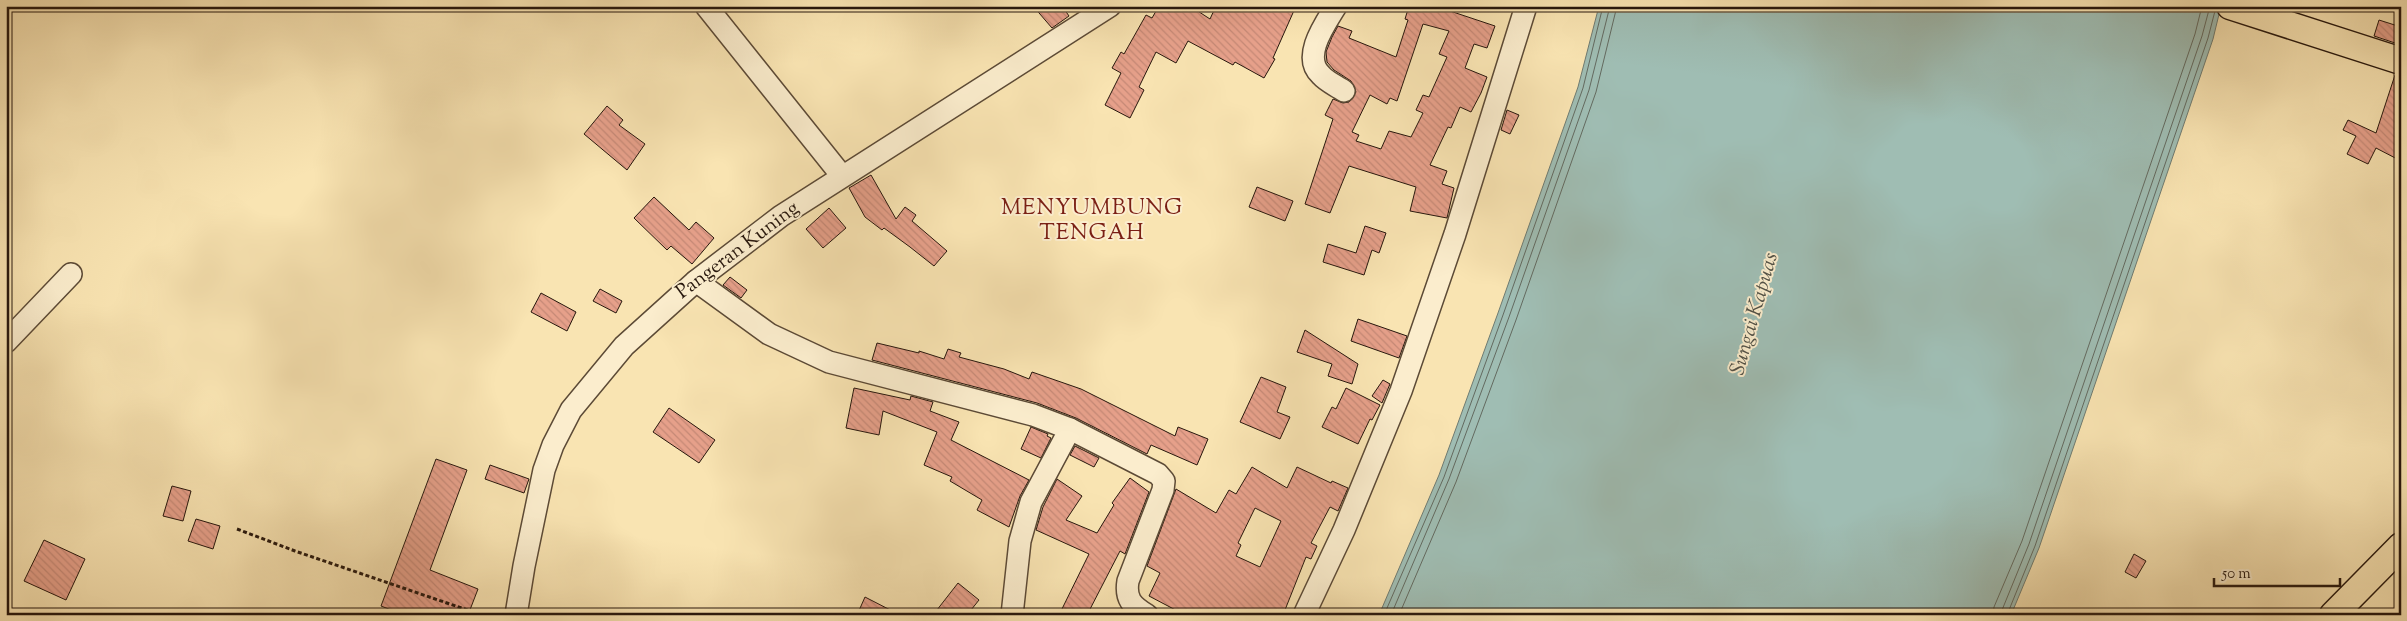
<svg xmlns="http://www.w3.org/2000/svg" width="2407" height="621" font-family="'Sorts Mill Goudy',serif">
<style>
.water{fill:#9fbdb3;stroke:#6f7b71}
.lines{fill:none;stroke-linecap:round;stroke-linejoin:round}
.shore{stroke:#636a60;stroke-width:1}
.building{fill:url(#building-back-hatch);stroke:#27170d;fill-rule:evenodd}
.minor-casing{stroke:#5c4a36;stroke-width:24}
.major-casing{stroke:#27170d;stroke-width:29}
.path{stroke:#27170d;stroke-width:3;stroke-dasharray:4 2.5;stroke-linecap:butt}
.minor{stroke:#fbedcd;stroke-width:21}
.major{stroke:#f9e4b2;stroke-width:26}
.labels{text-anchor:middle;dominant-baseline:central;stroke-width:4;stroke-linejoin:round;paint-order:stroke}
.street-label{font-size:20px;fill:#27170d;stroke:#fbedcd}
.water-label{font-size:21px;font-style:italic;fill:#515147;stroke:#fbedcd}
.quarter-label{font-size:22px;letter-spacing:1px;fill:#7a1f14;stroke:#fbedcd}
</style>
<defs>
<pattern id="building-back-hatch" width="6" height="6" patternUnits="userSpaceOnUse" patternTransform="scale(1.25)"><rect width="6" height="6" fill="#e6a08a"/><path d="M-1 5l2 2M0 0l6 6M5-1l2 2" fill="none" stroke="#c58976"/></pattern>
</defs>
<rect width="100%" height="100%" fill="#f9e4b2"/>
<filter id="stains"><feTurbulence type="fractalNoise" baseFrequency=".004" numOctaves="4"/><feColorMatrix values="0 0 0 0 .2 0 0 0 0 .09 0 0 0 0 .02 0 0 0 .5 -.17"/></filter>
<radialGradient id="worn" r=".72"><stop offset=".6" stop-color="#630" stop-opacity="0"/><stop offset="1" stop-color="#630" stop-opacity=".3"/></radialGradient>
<polygon class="water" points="1599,6 2221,6 2213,39 2039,548 2011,615 1379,615 1439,475 1498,313 1578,87"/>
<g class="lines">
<g class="shore">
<polyline points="1384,615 1444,477 1503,315 1583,88 1603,6"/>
<polyline points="1391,615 1449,479 1509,317 1589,90 1610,6"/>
<polyline points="1399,615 1456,482 1516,320 1596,92 1617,6"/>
<polyline points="1993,615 1994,607 2022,541 2195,34 2202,6"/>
<polyline points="2000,615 2029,544 2202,36 2210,6"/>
<polyline points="2007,615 2035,546 2208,38 2216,7"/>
</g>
</g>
<g class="building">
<polygon points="1033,6 1062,6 1069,16 1052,28"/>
<polygon points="1159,6 1190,6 1210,19 1216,6 1296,6 1273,58 1275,59 1264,78 1235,62 1233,65 1188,41 1176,63 1156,52 1139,87 1144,90 1130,118 1105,105 1121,73 1112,68 1121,52 1124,54 1146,15 1152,18"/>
<path d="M1409 6H1435L1495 26 1487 48 1474 44 1465 68 1487 77 1481 93 1471 112 1460 107 1451 128 1448 127 1430 165 1447 171 1442 184 1454 188 1447 218 1410 211 1416 187 1349 166 1330 213 1305 204 1333 119 1325 115 1333 99 1343 103 1349 102 1356 92 1351 81 1334 70 1327 62 1326 52 1332 37 1338 26 1352 31 1349 38 1396 57 1408 20 1405 19ZM1423 24 1449 31 1439 54 1447 57 1429 97 1423 95 1416 110 1423 113 1411 137 1389 131 1381 149 1356 141 1359 135 1352 132 1370 95 1387 104 1390 98 1397 101Z"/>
<polygon points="2379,20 2401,27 2401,45 2374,36"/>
<polygon points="2395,75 2401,76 2401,161 2376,148 2368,164 2347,154 2356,136 2343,130 2348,120 2376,133"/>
<polygon points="607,106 623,120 619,125 645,144 627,170 584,134"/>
<polygon points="1507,110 1519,115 1510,134 1501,130"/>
<polygon points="871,175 896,219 905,207 916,215 912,221 947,251 934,266 910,247 884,228 882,230 865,217 849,188"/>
<polygon points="1257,187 1293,201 1285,221 1249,207"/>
<polygon points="654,197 689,230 696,222 714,238 692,264 671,246 667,250 634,218"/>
<polygon points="829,208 846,228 823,248 806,229"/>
<polygon points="1365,226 1386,233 1379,253 1372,250 1364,275 1323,262 1328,244 1356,253"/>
<polygon points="730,277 747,290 741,298 723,285"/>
<polygon points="600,289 622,301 616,313 593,301"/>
<polygon points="541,293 576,312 567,331 531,312"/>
<polygon points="1358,319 1407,336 1399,358 1351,341"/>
<polygon points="1305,330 1358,364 1352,384 1328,376 1332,364 1297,352"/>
<polygon points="877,343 919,353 919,351 944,359 948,349 961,353 959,357 1004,369 1029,379 1032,372 1081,389 1175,436 1178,427 1208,439 1197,465 1151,445 1147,454 1076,418 1037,403 872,360"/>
<polygon points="1261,377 1286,387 1277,412 1290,417 1280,439 1240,422"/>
<polygon points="1383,380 1390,384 1382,403 1372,396"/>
<polygon points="854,388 910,400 911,396 933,402 930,411 959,422 951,440 1029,480 1020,496 1009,527 977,510 982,500 950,481 952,477 924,465 937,432 883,411 879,435 846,428"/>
<polygon points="1346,388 1380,405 1372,420 1370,419 1358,444 1322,427 1332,407 1336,409"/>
<polygon points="669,408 715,440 699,463 653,432"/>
<polygon points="1031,427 1048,434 1047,436 1051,438 1041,458 1021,449"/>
<polygon points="1075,446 1099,458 1094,467 1070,455"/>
<polygon points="436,459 467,470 430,570 478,589 468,615 404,615 381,606"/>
<polygon points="490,465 529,479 524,493 485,479"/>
<path d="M1252 467 1287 488 1297 467 1331 483 1332 481 1348 488 1338 511 1330 507 1311 543 1317 546 1311 559 1306 557 1283 615H1185L1149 596 1160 573 1147 566 1176 489 1216 513 1229 490 1236 494ZM1255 508 1281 521 1260 567 1236 556 1241 545 1238 543Z"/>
<polygon points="1130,478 1149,492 1125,554 1120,551 1087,615 1059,615 1089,554 1036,530 1043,507 1057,479 1082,496 1066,520 1097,533 1114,505 1112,503"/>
<polygon points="172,486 191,491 183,521 163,516"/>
<polygon points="196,519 220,526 213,549 188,541"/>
<polygon points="44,540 85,559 66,600 24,581"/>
<polygon points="2134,554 2146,561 2136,578 2125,572"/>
<polygon points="958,583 979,600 967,615 933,615"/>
<polygon points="865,597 900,615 857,615"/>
</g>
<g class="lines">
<g class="minor-casing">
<g id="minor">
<polyline points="706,6 842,176"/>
<path d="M1336 6C1325 24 1301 57 1321 75 1327 82 1337 86 1344 91"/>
<path d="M696 281 769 334 829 362 1033 415 1070 429 1158 474 1164 481 1163 490 1128 581C1125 599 1132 606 1147 615"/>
<polyline points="6,342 71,274"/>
<polyline points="516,615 524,566 544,470 553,445 571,410 624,346 696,281 781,216 1110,6"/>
<polyline points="1012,615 1020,541 1031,502 1070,429"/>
<polyline points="1304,615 1344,530 1401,391 1455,234 1526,6"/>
</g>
</g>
<g class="major-casing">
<g id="major">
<polyline points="2230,6 2401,61"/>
<polyline points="2333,615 2401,546"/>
</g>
</g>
<polyline class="path" points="237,529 295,551 482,615"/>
<use href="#minor" class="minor"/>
<use href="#major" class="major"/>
</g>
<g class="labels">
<g class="street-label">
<text transform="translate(738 251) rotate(-37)">Pangeran Kuning</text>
</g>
<g class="water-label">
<text transform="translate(1755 314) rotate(-74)">Sungai Kapuas</text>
</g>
<g class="quarter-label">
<text x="1092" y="209">MENYUMBUNG<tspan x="1092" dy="25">TENGAH</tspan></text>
</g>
</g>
<rect width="2407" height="621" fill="none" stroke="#f9e4b2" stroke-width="25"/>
<rect x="8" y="8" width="2392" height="606" fill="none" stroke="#27170d" stroke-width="2.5"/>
<rect x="12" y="12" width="2382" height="596" fill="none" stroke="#27170d"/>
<path d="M2214 578v8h126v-8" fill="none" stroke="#27170d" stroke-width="2.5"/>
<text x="2222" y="578" font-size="15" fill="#27170d" stroke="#fbedcd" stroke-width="4" paint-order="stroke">50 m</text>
<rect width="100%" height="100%" filter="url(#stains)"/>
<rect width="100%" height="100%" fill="url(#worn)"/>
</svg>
